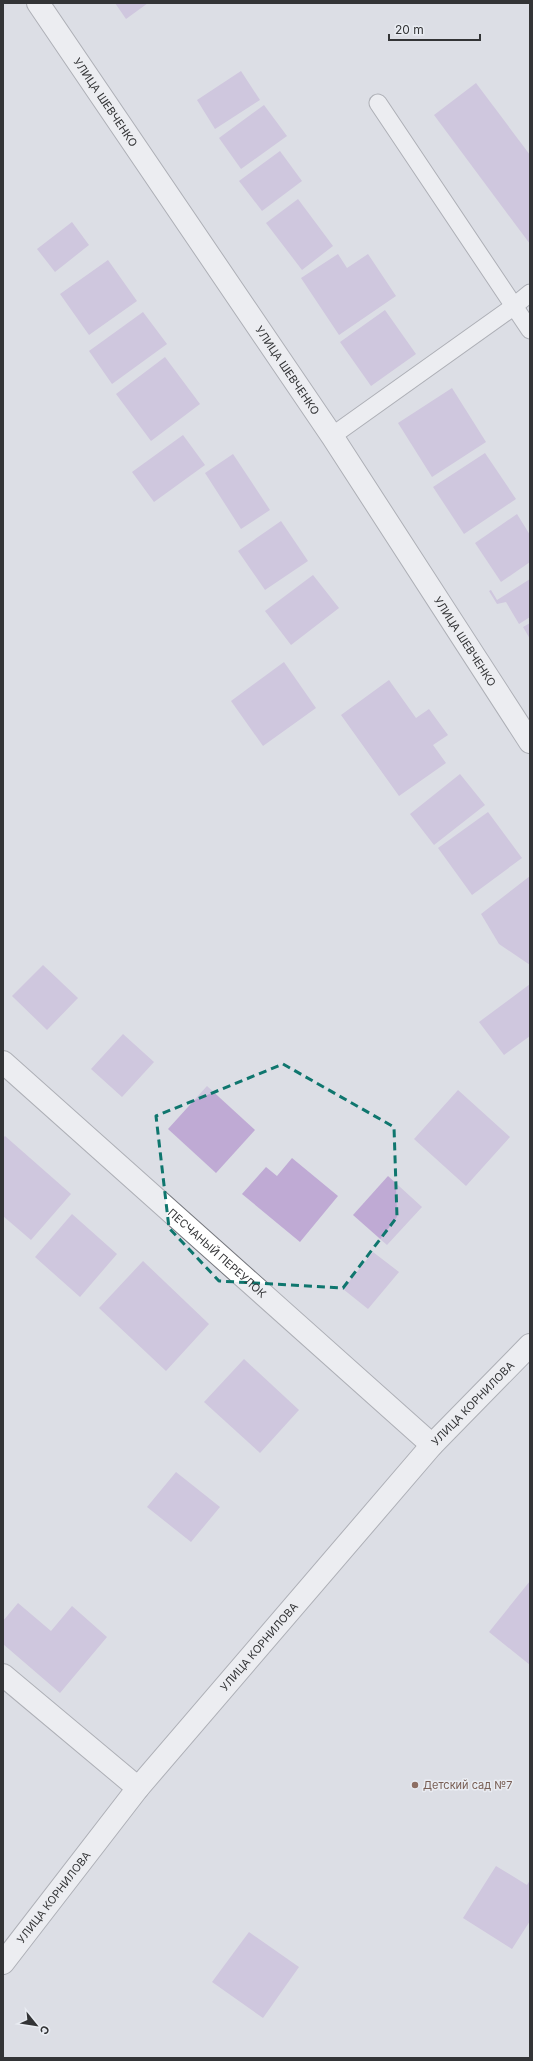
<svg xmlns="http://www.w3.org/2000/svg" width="533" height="2061" font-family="Inter,sans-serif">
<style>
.building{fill:#bfaad4}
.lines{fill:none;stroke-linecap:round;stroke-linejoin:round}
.lane-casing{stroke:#75777d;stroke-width:19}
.street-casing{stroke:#75777d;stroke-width:24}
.lane{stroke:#fff;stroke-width:17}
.street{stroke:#fff;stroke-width:22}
.marked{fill:none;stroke:#0f766e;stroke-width:3;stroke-dasharray:8 5;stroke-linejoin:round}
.education-dot{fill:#8d6e63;stroke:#e9ecf2;stroke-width:1.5}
.labels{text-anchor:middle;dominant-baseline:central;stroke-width:3;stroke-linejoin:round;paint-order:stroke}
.street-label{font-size:11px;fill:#333436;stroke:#e9ecf2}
.education-label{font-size:11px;fill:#785e54;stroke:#e9ecf2;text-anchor:start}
</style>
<rect width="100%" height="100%" fill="#dcdee5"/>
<g class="building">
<polygon points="115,3 148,3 126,19"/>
<polygon points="241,71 260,100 215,129 197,100"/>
<polygon points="476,83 530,155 530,244 434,115"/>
<polygon points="264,105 287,136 241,169 219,138"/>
<polygon points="280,151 302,181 262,211 239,181"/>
<polygon points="298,199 333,246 302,270 266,223"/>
<polygon points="72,222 89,245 55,272 37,249"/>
<polygon points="338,254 347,268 368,254 396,296 339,335 301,278"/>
<polygon points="108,260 137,301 89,335 60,294"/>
<polygon points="385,310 416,354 371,386 340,342"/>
<polygon points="143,312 167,344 112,384 89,351"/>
<polygon points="165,357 200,404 151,441 116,394"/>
<polygon points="452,388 486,442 432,477 398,423"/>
<polygon points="183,435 205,465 154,502 132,472"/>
<polygon points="485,453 516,499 464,534 433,487"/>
<polygon points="233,454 270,510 241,529 205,473"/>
<polygon points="517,514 530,535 530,562 501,582 475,543"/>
<polygon points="281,521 308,561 265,590 238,551"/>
<polygon points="313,575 339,608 291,645 265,611"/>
<polygon points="530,579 530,617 519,624 506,602 497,604 489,591 491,590 497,600"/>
<polygon points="530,623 530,639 523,627"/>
<polygon points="284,662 316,708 263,746 231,701"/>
<polygon points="389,680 416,718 429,709 448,735 433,745 446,763 399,796 341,715"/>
<polygon points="460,774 485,805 434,845 410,814"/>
<polygon points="488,812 522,858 472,895 438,848"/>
<polygon points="530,876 530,965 499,944 481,914"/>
<polygon points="43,965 78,998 47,1030 12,996"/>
<polygon points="530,984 530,1036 504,1055 479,1022"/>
<polygon points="123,1034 154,1062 122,1097 91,1069"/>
<polygon points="207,1086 255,1130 216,1173 168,1129"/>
<polygon points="458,1090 510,1137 466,1186 414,1139"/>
<polygon points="5,1136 71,1194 31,1240 3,1216 3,1138"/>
<polygon points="292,1158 338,1196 300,1242 242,1194 266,1167 277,1176"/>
<polygon points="388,1176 422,1207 387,1245 353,1215"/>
<polygon points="72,1214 117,1254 80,1297 35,1257"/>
<polygon points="373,1252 399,1272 368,1309 343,1289"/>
<polygon points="143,1261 209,1324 166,1371 99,1308"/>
<polygon points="244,1359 299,1410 260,1453 204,1402"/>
<polygon points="176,1472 220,1507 191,1542 147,1507"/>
<polygon points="530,1581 530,1665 489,1632"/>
<polygon points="18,1603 51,1631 72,1606 107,1637 60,1693 3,1644 3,1621"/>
<polygon points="496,1866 527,1885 530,1880 530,1921 512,1949 463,1918"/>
<polygon points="249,1932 299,1967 263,2018 212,1982"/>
</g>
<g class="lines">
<g class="lane-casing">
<g id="lane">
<polyline points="378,103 530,330"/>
<polyline points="332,436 513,307 530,293"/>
</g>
</g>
<g class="street-casing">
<g id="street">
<path id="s1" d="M38 3 332 436 530 742"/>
<path id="s2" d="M3 1062 432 1445"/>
<polyline points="3,1675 138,1788"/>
<path id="s3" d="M3 1963 138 1788 432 1445 530 1345"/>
</g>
</g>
<use href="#lane" class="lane"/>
<use href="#street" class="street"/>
</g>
<path d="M0 0H533V2061H0ZM283 1064 394 1127 397 1217 343 1288 219 1281 169 1228 156 1116Z" fill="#dcdee5" fill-opacity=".55" fill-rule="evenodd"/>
<path class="marked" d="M283 1064 394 1127 397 1217 343 1288 219 1281 169 1228 156 1116Z"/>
<circle class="education-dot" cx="415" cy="1785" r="4"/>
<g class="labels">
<g class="street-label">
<text stroke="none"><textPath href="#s1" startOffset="120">УЛИЦА ШЕВЧЕНКО</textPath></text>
<text stroke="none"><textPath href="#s1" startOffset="444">УЛИЦА ШЕВЧЕНКО</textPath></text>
<text stroke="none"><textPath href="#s1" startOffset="768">УЛИЦА ШЕВЧЕНКО</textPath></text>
<text stroke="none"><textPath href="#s2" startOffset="287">ПЕСЧАНЫЙ ПЕРЕУЛОК</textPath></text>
<text stroke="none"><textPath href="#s3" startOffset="731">УЛИЦА КОРНИЛОВА</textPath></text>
<text stroke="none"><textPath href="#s3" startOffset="407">УЛИЦА КОРНИЛОВА</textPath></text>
<text stroke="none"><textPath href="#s3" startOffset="83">УЛИЦА КОРНИЛОВА</textPath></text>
</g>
<g class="education-label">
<text x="423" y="1785">Детский сад №7</text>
</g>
</g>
<rect width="533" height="2061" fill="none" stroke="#333436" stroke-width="8"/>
<g transform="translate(36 2025) rotate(120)" stroke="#e9ecf2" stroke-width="3" paint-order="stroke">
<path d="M0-3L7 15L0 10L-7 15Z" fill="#333436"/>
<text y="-6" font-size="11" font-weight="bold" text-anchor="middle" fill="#333436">С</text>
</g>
<path d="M389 34v6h91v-6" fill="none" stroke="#333436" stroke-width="2"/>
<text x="395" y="34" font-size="12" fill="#333436" stroke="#e9ecf2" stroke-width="3" paint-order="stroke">20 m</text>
</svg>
